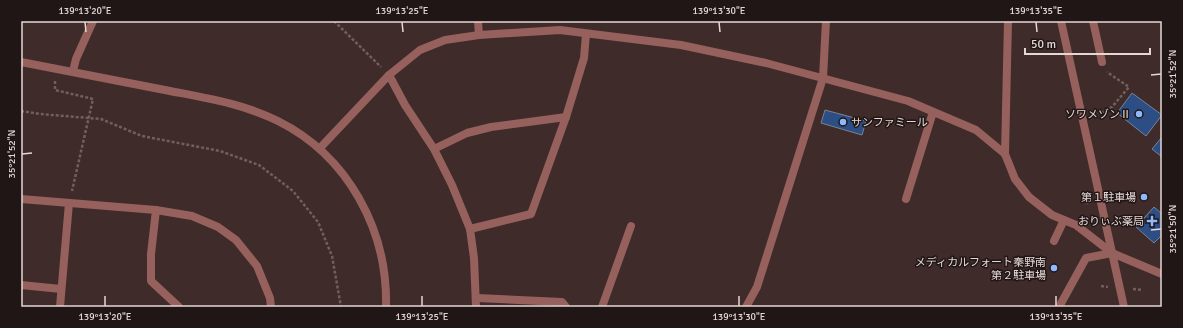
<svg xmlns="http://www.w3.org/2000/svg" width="1183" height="328" font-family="Signika,'Noto Sans JP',sans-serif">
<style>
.building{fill:#2c4e84;stroke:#778395}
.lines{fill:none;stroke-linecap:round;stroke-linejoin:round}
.path{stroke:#715f5e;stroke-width:2.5;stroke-dasharray:3 2;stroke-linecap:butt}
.service{stroke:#96605c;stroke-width:8}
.minor{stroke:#96605c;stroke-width:8}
.tertiary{stroke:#96605c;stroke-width:8}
.ticks{fill:none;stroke:#e5d7d6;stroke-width:1.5}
.poi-dot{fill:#8eb9fc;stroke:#201616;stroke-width:1.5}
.labels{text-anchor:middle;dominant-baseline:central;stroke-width:3;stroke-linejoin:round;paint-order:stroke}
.poi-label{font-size:11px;fill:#e5d7d6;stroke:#201616;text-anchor:end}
.neatline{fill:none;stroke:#e5d7d6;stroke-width:1.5}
.ticks-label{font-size:10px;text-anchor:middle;fill:#e5d7d6}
</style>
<rect width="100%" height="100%" fill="#3f2b29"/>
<g class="building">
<polygon points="1132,93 1162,115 1146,136 1117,113"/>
<polygon points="825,110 866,121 862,135 821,123"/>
<polygon points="1162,137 1162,157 1152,149"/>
<polygon points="1154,207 1162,214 1162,235 1154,243 1136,227"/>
</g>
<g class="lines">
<g class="path">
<polyline points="334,21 381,67"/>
<polyline points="55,81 55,90 93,99 72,191"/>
<polyline points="21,111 40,114 101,119 142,136 220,151 259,165 293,191 318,222 332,256 341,307"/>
<polyline points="1101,113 1112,107 1129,87 1107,72"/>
<polyline points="1081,200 1090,204"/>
<polyline points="1116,217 1124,221"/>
<polyline points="1101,286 1108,287"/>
<polyline points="1133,289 1143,290"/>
</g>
<g class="service">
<polyline points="1054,241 1064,220"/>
<polyline points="602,307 631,226"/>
</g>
<g class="minor">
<polyline points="478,21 479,35"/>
<polyline points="1093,21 1102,62"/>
<polyline points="73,71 76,59 93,21"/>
<polyline points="389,75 405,105 434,149 452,185 470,229 474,258 476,307"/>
<polyline points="320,148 389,75 420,50 445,40 479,35 560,30 681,45 766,63 908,101 976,130 1005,154 1015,179 1029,197 1052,215 1076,225 1112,253 1162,274"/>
<polyline points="434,149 467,133 491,127 566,117"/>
<polyline points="1005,154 1008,21"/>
<polyline points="21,199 156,210 192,216 218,227 236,240 257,266 270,298 271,307"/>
<polyline points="906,199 933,112"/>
<polyline points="156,210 151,254 151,281 179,307"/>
<polyline points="470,229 531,214 566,117 584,58 586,34"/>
<polyline points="21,285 61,289"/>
<polyline points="477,298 562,302 566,307"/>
<polyline points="60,307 69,203"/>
<polyline points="746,307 757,287 823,78 826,21"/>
<polyline points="1059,307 1086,258 1112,253"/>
</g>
<g class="tertiary">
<polyline points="1061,21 1124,307"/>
<path d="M21 62C71 72 120 81 170 91 206 98 244 104 278 121 348 156 388 230 386 307"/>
</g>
</g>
<path class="ticks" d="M85 22 86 32M402 22 403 32M719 22 720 32M1036 22 1037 32M1151 75 1161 74M22 154 32 153M1151 230 1161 229M105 296V306M422 296V306M739 296V306M1056 296V306"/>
<g class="poi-dot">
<circle cx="1139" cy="114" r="4"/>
<circle cx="843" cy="122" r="4"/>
<circle cx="1144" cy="197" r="4"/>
<path d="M1150 215h4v4h4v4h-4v4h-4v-4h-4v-4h4z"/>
<circle cx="1054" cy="268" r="4"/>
</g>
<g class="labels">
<g class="poi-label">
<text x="1131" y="114">ソワメゾンⅡ</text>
<text x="851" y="122" text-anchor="start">サンファミール</text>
<text x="1136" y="197">第１駐車場</text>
<text x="1144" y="221">おりぃぶ薬局</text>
<text x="1046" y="262">メディカルフォート秦野南<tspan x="1046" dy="13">第２駐車場</tspan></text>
</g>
</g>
<rect width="1183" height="328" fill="none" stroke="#201616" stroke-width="44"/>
<path d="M1025 48v6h125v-6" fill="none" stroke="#e5d7d6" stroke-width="2"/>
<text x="1031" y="48" font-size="12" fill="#e5d7d6" stroke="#201616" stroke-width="3" paint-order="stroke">50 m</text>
<rect x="22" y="22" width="1139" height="284" class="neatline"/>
<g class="ticks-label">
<text x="85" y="14">139°13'20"E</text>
<text x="402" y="14">139°13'25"E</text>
<text x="719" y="14">139°13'30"E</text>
<text x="1036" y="14">139°13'35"E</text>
<text transform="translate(1172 74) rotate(-90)" y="4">35°21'52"N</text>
<text transform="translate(11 154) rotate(-90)" y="4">35°21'52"N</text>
<text transform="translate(1172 229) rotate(-90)" y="4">35°21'50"N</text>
<text x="105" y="320">139°13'20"E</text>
<text x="422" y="320">139°13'25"E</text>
<text x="739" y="320">139°13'30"E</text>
<text x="1056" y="320">139°13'35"E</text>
</g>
</svg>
